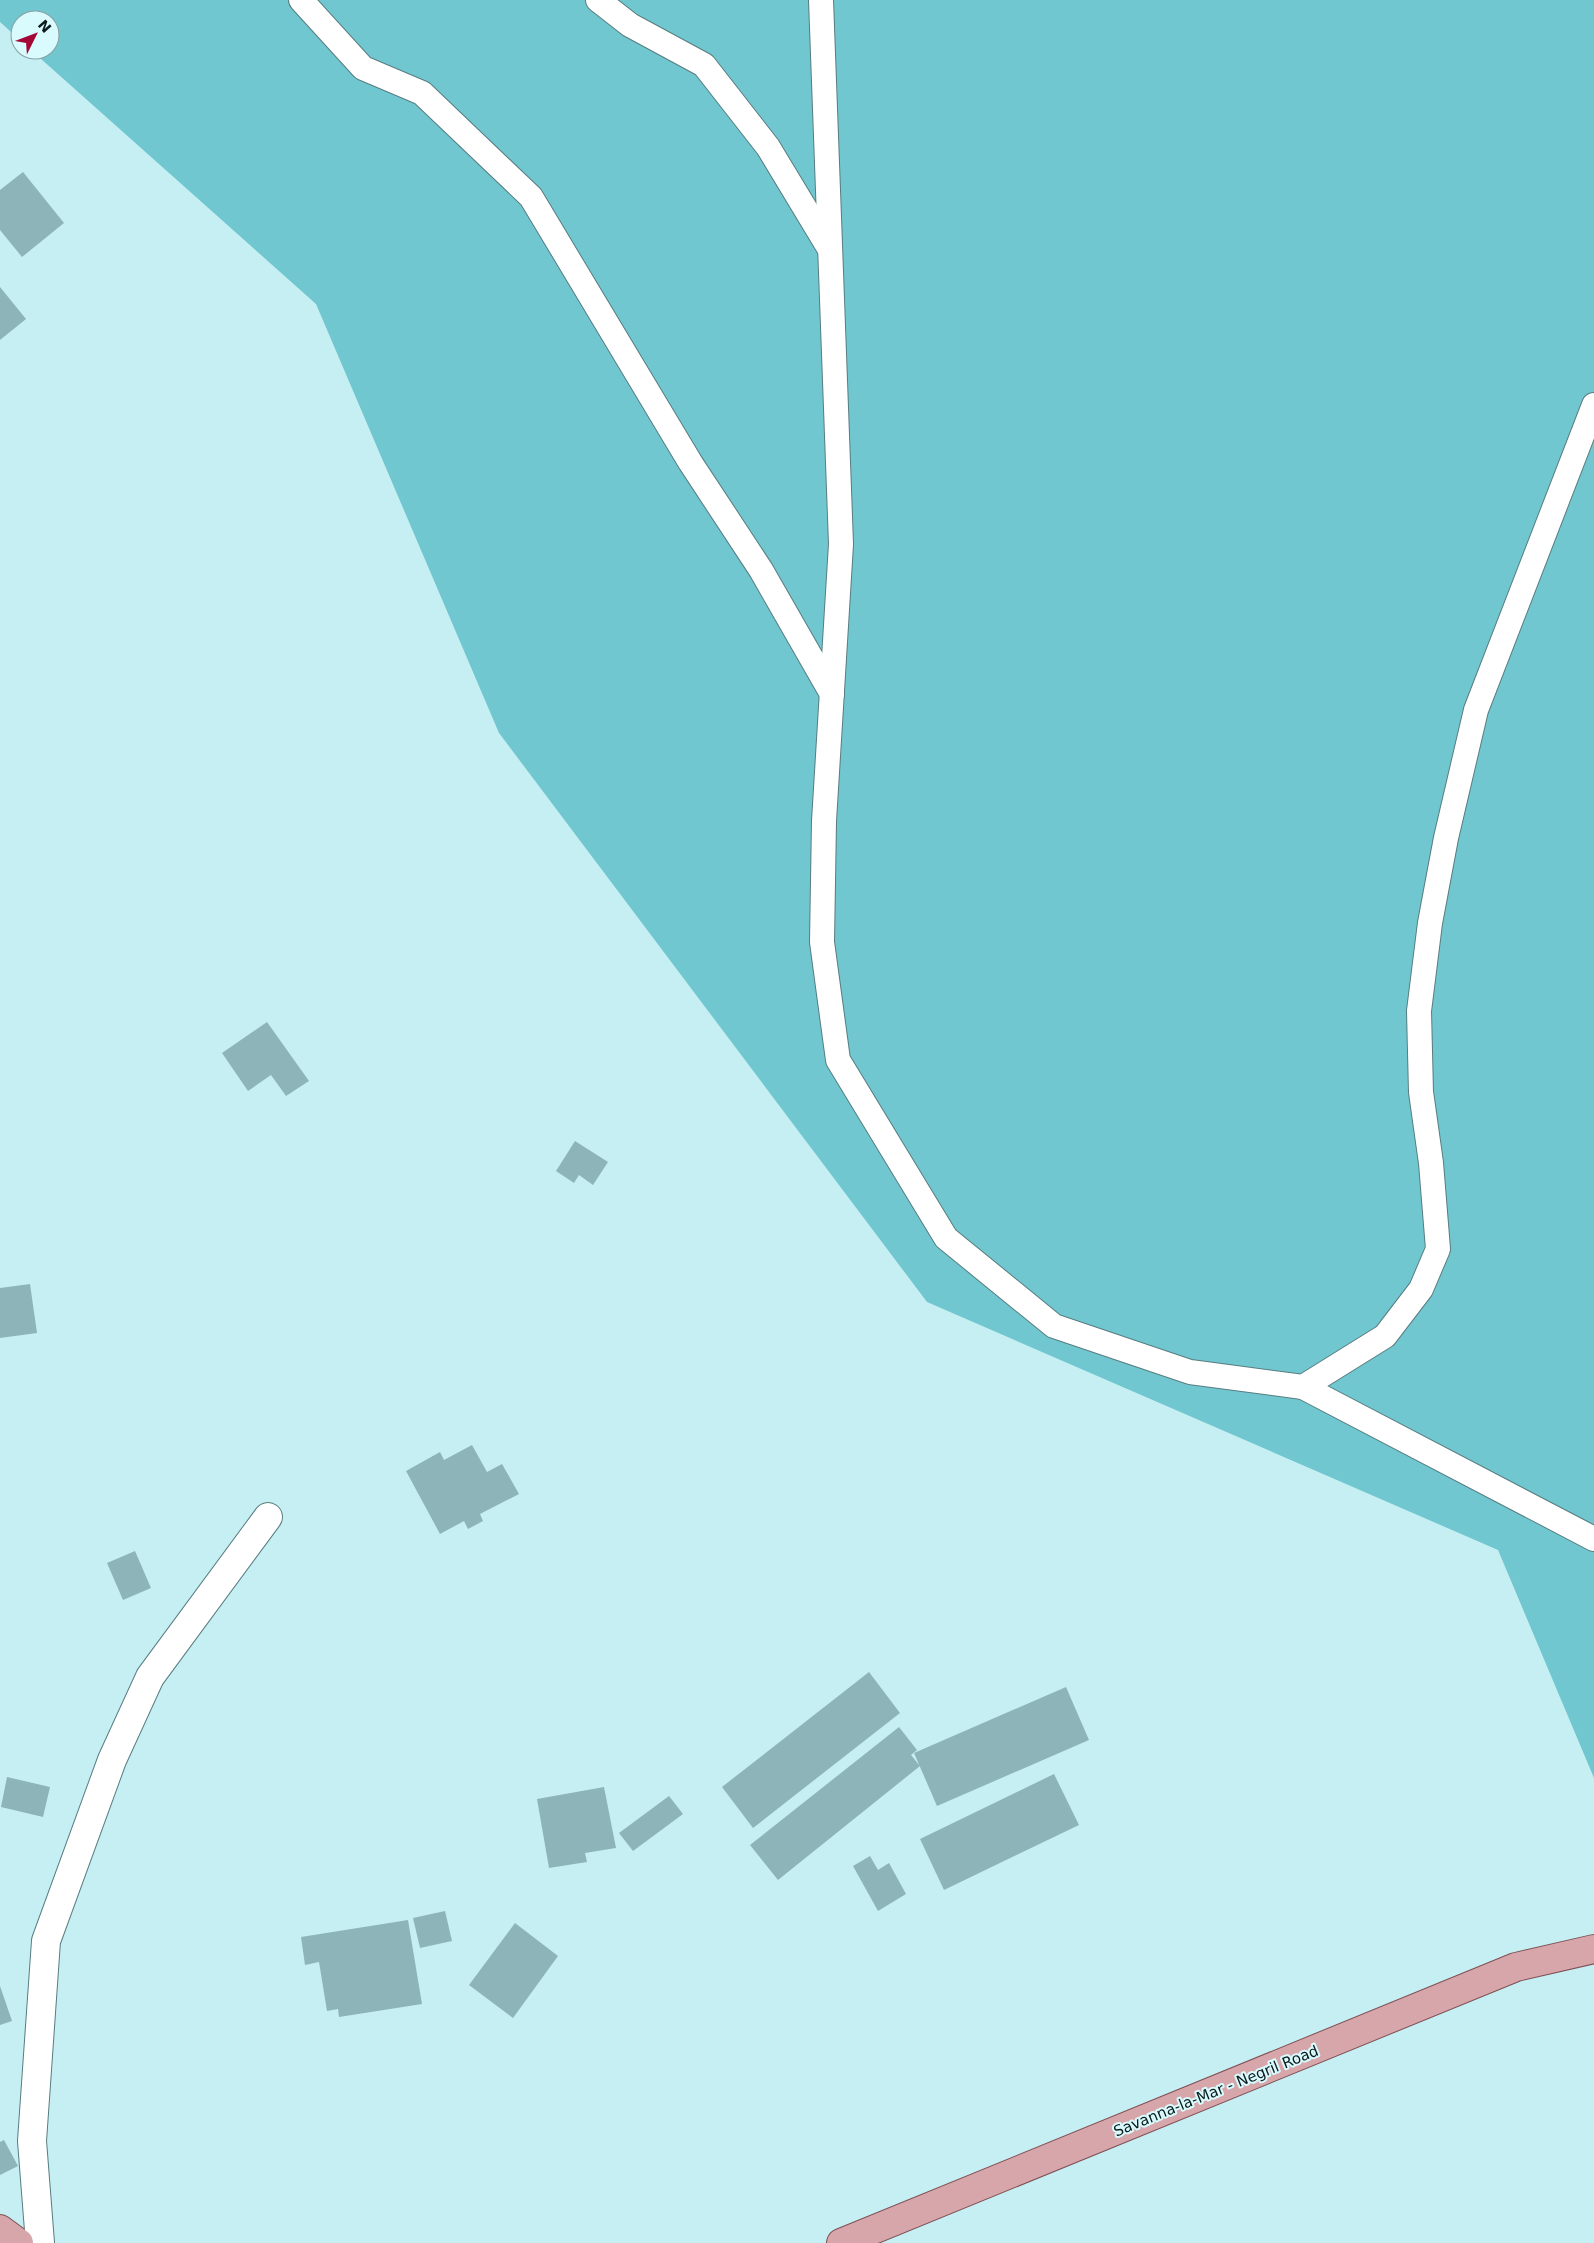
<svg xmlns="http://www.w3.org/2000/svg" width="1594" height="2243" font-family="'DejaVu Sans',sans-serif">
<style>
.green{fill:#71c7cf}
.building{fill:#8db5b9}
.lines{fill:none;stroke-linecap:round;stroke-linejoin:round}
.service-casing{stroke:#577d81;stroke-width:26}
.minor-casing{stroke:#577d81;stroke-width:30}
.primary-casing{stroke:#7e4f54;stroke-width:30}
.service{stroke:#fff;stroke-width:24}
.minor{stroke:#fff;stroke-width:28}
.primary{stroke:#d7a6aa;stroke-width:28}
.labels{text-anchor:middle;dominant-baseline:central;stroke-width:4;stroke-linejoin:round;paint-order:stroke}
.street-label{font-size:15px;fill:#0b1b1c;stroke:#dafbfe}
</style>
<rect width="100%" height="100%" fill="#c6eff3"/>
<polygon class="green" points="0,0 1594,0 1594,1778 1498,1550 927,1302 499,733 316,304 31,50 50,50 50,20 20,20 20,40 0,22"/>
<g class="building">
<polygon points="23,172 64,223 22,257 0,230 0,190"/>
<polygon points="0,287 26,319 0,340"/>
<polygon points="267,1022 309,1081 286,1096 271,1075 248,1091 222,1053"/>
<polygon points="575,1141 608,1162 593,1185 579,1175 574,1183 556,1171"/>
<polygon points="30,1284 37,1333 0,1338 0,1288"/>
<polygon points="472,1445 487,1472 502,1464 519,1494 480,1514 483,1521 468,1529 464,1521 440,1534 406,1471 440,1452 444,1460"/>
<polygon points="135,1551 151,1588 123,1600 107,1563"/>
<polygon points="869,1672 900,1713 753,1828 722,1787"/>
<polygon points="1066,1687 1089,1740 937,1806 914,1753"/>
<polygon points="899,1727 917,1750 911,1755 920,1766 778,1880 750,1845"/>
<polygon points="1054,1774 1079,1825 944,1890 920,1839"/>
<polygon points="7,1777 50,1787 43,1817 1,1807"/>
<polygon points="604,1787 616,1848 585,1853 587,1862 549,1868 537,1799"/>
<polygon points="669,1796 683,1814 633,1851 619,1833"/>
<polygon points="870,1856 878,1870 889,1863 906,1894 878,1911 853,1866"/>
<polygon points="445,1911 452,1941 420,1948 413,1918"/>
<polygon points="408,1920 422,2004 339,2017 338,2009 327,2011 319,1962 305,1965 301,1937"/>
<polygon points="515,1923 558,1956 513,2018 469,1985"/>
<polygon points="0,1986 12,2021 0,2025"/>
<polygon points="4,2140 18,2166 0,2175 0,2142"/>
</g>
<g class="lines">
<g class="service-casing">
<g id="service">
<polyline points="301,0 363,68 422,93 531,197 690,462 761,570 832,694"/>
<polyline points="598,0 630,25 704,65 768,147 829,248"/>
<polyline points="821,0 841,544 824,821 822,942 838,1060 946,1238 1054,1326 1190,1372 1303,1387 1385,1336 1421,1289 1438,1249 1431,1163 1421,1092 1419,1011 1430,923 1446,838 1476,710 1594,405"/>
<polyline points="1303,1387 1594,1539"/>
</g>
</g>
<g class="minor-casing">
<polyline id="minor" points="40,2243 32,2141 46,1941 112,1760 150,1677 268,1517"/>
</g>
<g class="primary-casing">
<g id="primary">
<polyline points="0,2229 19,2243"/>
<polyline points="841,2243 1516,1967 1594,1949"/>
</g>
</g>
<use href="#service" class="service"/>
<use href="#minor" class="minor"/>
<use href="#primary" class="primary"/>
</g>
<g class="labels">
<g class="street-label">
<text transform="translate(1216 2091) rotate(-22)">Savanna-la-Mar - Negril Road</text>
</g>
</g>
<g transform="translate(35 35) rotate(48)"><circle r="24" fill="#dafbfe" stroke="#87a1a4"/>
<path d="M0-4L9 19L0 12L-9 19Z" fill="#a40736"/>
<text y="-8" font-size="14" font-weight="bold" text-anchor="middle" fill="#0b1b1c">N</text>
</g>
</svg>
